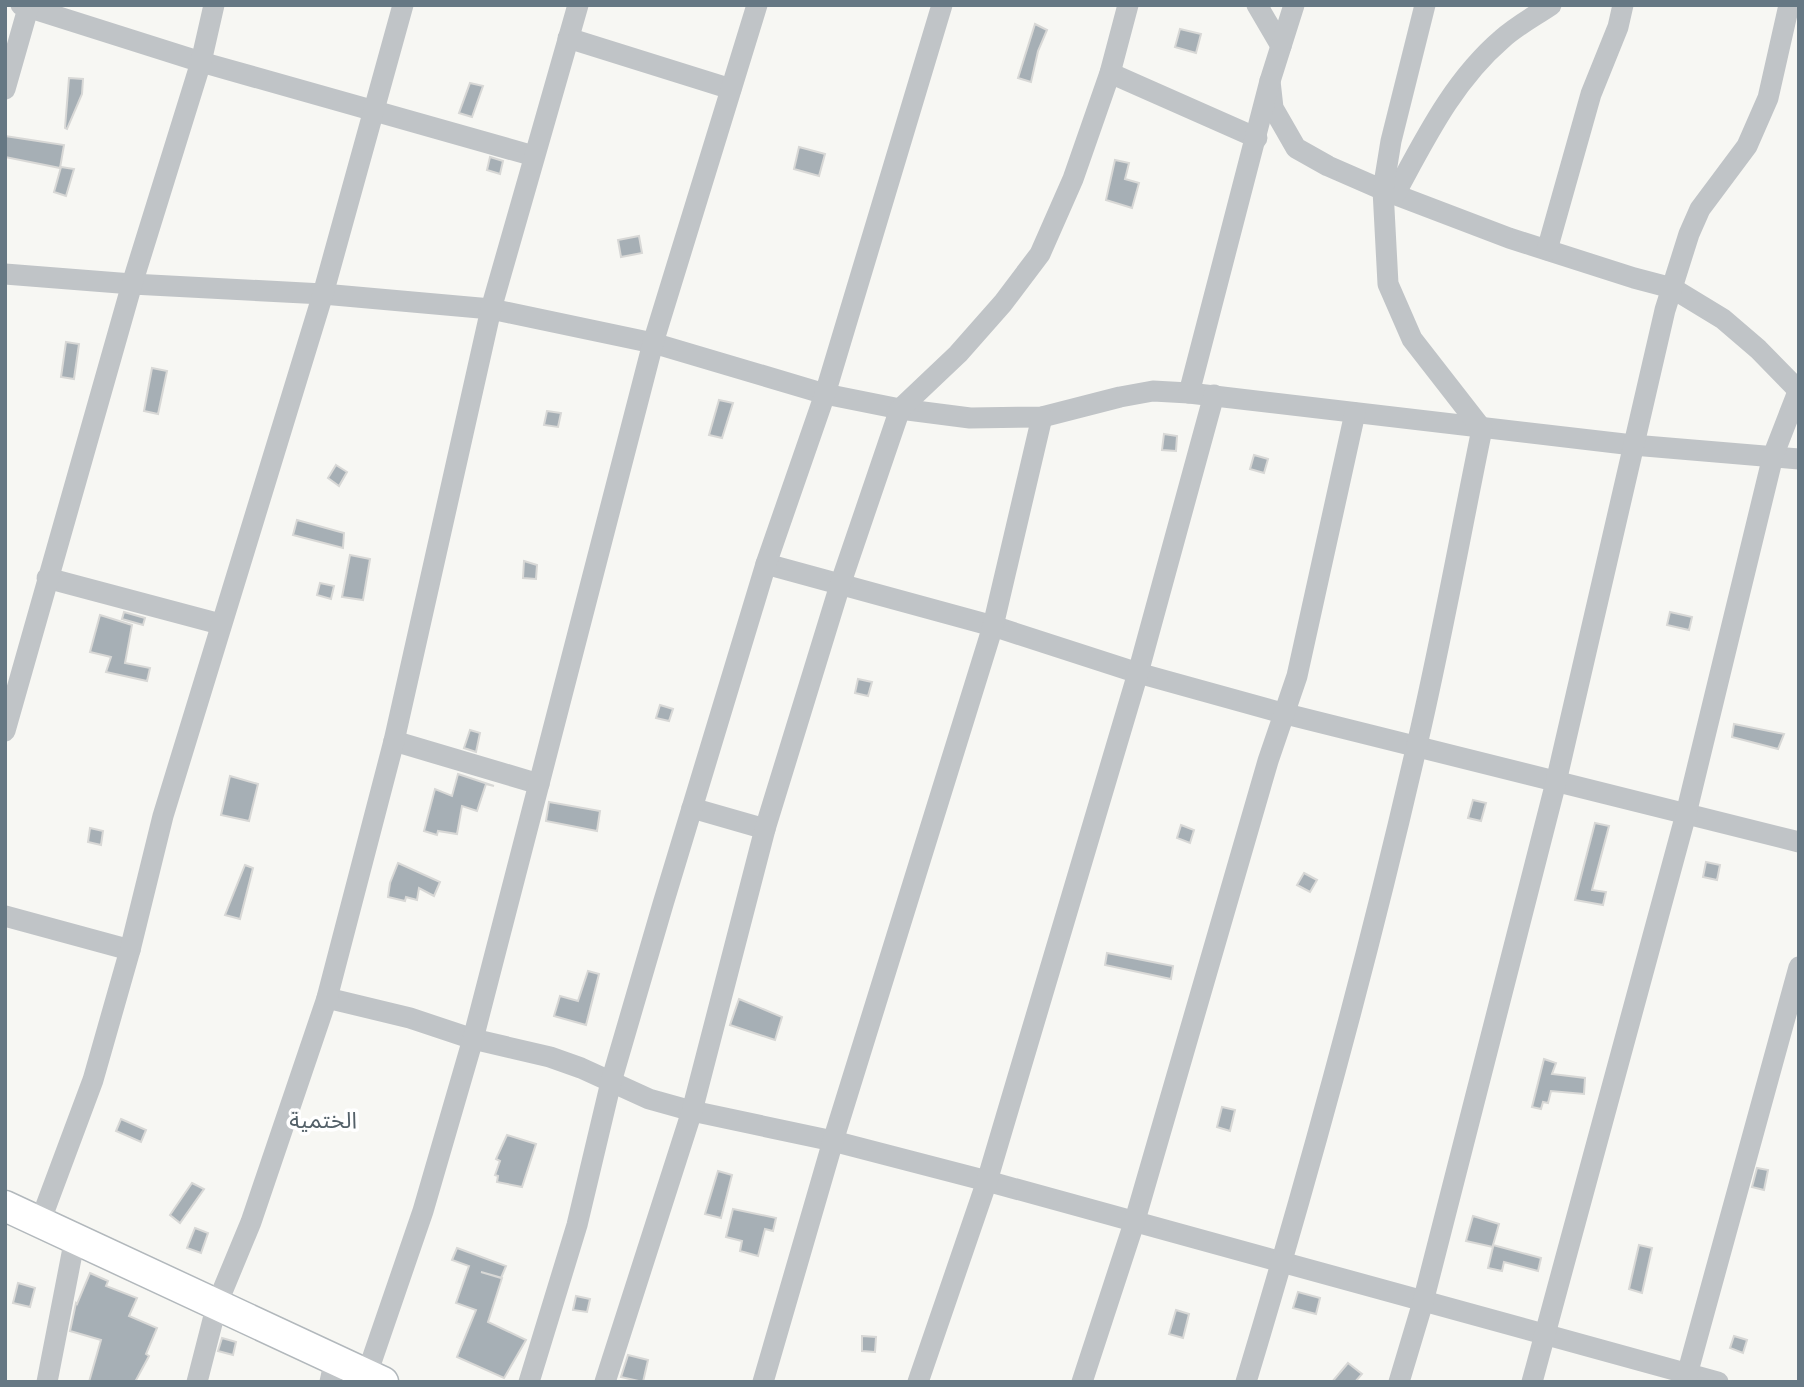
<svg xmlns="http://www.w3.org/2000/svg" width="1804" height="1387" font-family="'Open Sans','Noto Sans Arabic',sans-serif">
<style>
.building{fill:#a6afb5;stroke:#d8d8d6;stroke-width:2}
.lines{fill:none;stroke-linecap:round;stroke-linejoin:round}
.secondary-casing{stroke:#b2b8bc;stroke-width:33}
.street{stroke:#c0c4c7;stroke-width:21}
.secondary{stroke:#fff;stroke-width:30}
.labels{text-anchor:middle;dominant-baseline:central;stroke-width:7;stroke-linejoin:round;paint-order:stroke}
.quarter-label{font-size:23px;fill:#546169;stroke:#fff}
</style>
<rect width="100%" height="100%" fill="#f7f7f3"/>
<g class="building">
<polygon points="1035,24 1047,30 1038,51 1031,82 1018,78"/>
<polygon points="1180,29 1201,34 1196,53 1175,47"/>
<polygon points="69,78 83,79 82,94 67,129 65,128"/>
<polygon points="470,83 483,86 472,117 459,113"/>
<polygon points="5,136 64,145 60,168 5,157"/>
<polygon points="799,147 825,154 819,176 794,169"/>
<polygon points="490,157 503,161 500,174 487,170"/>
<polygon points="1115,160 1129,163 1125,179 1139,183 1132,208 1106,200"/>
<polygon points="61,167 74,169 66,196 54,192"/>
<polygon points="639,236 642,253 621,257 618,240"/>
<polygon points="66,342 79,344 74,379 61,377"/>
<polygon points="152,368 167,371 158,414 144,411"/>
<polygon points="719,400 733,403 722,438 709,435"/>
<polygon points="547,411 561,413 558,427 544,425"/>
<polygon points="1164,434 1177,436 1176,451 1162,450"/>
<polygon points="1254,455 1268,459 1264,473 1250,469"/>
<polygon points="336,465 347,472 339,486 328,478"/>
<polygon points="297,520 344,533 343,548 293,535"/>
<polygon points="350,555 370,559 363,600 342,597"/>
<polygon points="524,561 537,565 536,579 523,578"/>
<polygon points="320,583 334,586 331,599 317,595"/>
<polygon points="124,612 145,618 143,625 122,619"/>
<polygon points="1670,612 1692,617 1689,630 1667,625"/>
<polygon points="100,615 132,625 125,663 150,668 147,681 106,672 111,657 90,652"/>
<polygon points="858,679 872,682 868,696 855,693"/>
<polygon points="660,705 673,709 669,721 656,718"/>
<polygon points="1734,724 1784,734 1778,749 1732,737"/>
<polygon points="470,730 480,733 476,752 464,748"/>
<polygon points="458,774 494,786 486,784 477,811 462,806 457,834 438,831 437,835 424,831 435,789 452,796"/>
<polygon points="230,776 258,784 249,821 221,815"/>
<polygon points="1473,800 1486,803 1481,821 1468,818"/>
<polygon points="549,802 600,811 597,831 546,821"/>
<polygon points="1595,823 1609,826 1592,890 1606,892 1603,905 1575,900"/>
<polygon points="1181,825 1194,830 1190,843 1177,838"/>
<polygon points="90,828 103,831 101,845 88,842"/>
<polygon points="1706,862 1720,865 1717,880 1703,877"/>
<polygon points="398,863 440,882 434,896 419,888 417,900 406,897 405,901 388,897 390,883"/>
<polygon points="245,865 253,868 240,919 225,915"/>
<polygon points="1304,873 1317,880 1310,892 1297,885"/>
<polygon points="1107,953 1173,966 1171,979 1105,965"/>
<polygon points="588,971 599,974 586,1025 554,1016 560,996 578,1001"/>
<polygon points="739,999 782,1017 775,1040 730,1025"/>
<polygon points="1544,1059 1556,1063 1552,1074 1585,1078 1584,1094 1551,1091 1548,1103 1543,1102 1541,1109 1532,1107"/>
<polygon points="1222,1107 1235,1110 1230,1131 1217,1127"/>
<polygon points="121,1119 146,1130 141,1142 116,1131"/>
<polygon points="507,1135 536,1144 522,1187 497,1182 498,1176 495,1175 500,1161 496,1159"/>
<polygon points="1757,1168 1768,1170 1764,1190 1752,1187"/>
<polygon points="718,1171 732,1175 721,1218 705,1214"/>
<polygon points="192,1183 204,1189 180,1223 170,1215"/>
<polygon points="733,1209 776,1218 773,1231 765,1229 758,1256 740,1251 742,1241 726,1237"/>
<polygon points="1473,1216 1499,1224 1493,1245 1541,1258 1538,1271 1504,1262 1502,1271 1488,1268 1493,1247 1466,1241"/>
<polygon points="195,1228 208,1233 201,1253 187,1248"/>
<polygon points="1639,1245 1652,1248 1642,1293 1629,1289"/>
<polygon points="457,1248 506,1266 501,1278 481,1272 502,1278 488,1322 526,1340 504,1378 457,1357 476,1310 456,1303 469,1266 452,1260"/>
<polygon points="90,1273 108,1281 106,1286 137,1298 129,1316 157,1328 146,1354 149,1356 135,1382 89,1382 101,1340 70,1331 76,1303 77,1304"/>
<polygon points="18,1283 35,1288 30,1307 13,1303"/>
<polygon points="1298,1292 1320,1298 1316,1314 1293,1308"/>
<polygon points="576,1296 590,1299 587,1312 573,1310"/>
<polygon points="1176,1310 1189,1314 1183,1338 1169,1334"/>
<polygon points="862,1336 876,1337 875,1352 862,1351"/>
<polygon points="1734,1336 1747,1340 1743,1353 1730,1348"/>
<polygon points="222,1338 236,1342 233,1355 218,1351"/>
<polygon points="628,1355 648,1360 643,1382 621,1377"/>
<polygon points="1348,1363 1362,1374 1355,1382 1332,1382"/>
</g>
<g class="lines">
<g class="secondary-casing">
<polyline id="secondary" points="5,1206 383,1382"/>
</g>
<g class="street">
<polyline points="21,5 201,62 534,156"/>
<polyline points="1257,5 1281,46"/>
<polyline points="568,38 731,89"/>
<polyline points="1110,73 1257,138"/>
<polyline points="1270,81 1273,108 1296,148 1328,166 1383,190 1509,238 1634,278 1672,288 1723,319 1758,349 1798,390"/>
<polyline points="5,89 29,5"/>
<path d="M1395 194C1425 139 1453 81 1502 39 1516 26 1535 16 1551 5"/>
<polyline points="1547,250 1591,94 1618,27 1623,5"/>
<polyline points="5,274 132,284 323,294 491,309 653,343 825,394 900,409 970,418 1042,417 1120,397 1153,391 1189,393 1633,445 1799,459"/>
<polyline points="1189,393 1270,81 1294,5"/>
<polyline points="766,564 993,626 1138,673 1286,714 1799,842"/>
<polyline points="47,578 220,624"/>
<polyline points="5,731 132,284 201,62 214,5"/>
<polyline points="394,741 539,784"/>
<polyline points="692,808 765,829"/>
<polyline points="5,916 130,950"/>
<polyline points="327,998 410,1018 473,1039 550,1057 581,1068 649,1099 692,1111 833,1141 987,1181 1718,1382"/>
<polyline points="40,1222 93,1080 130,950 163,816 323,294 403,5"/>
<polyline points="367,1374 423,1211 473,1039 653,343 757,5"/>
<polyline points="47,1382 75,1238"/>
<polyline points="197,1382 217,1304 251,1222 327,998 394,741 491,309 578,5"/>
<polyline points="330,1382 335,1359"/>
<polyline points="529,1382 577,1225 611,1082 663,904 766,564 825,394 942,5"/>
<polyline points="605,1382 692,1111 765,829 840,585 900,409 958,354 1003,303 1040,254 1073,179 1110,73 1128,5"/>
<polyline points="763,1382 833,1141 993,626 1042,417"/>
<polyline points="918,1382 987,1181 1138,673 1214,395"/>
<polyline points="1082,1382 1135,1220 1268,761 1297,676 1355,413"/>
<path d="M1246 1382C1309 1173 1367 962 1416 749 1441 643 1460 536 1482 429L1412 339 1388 284 1383 190 1391 141 1425 5"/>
<polyline points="1399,1382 1423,1302 1556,782 1665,310 1689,234 1700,209 1747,146 1768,98 1789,5"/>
<polyline points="1532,1382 1686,814 1773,456 1799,389"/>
<polyline points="1685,1382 1799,967"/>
</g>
<use href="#secondary" class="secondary"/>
</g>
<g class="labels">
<g class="quarter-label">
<text x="323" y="1119">الختمية</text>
</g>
</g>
<rect width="1804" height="1387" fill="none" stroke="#667884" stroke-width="14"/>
</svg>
